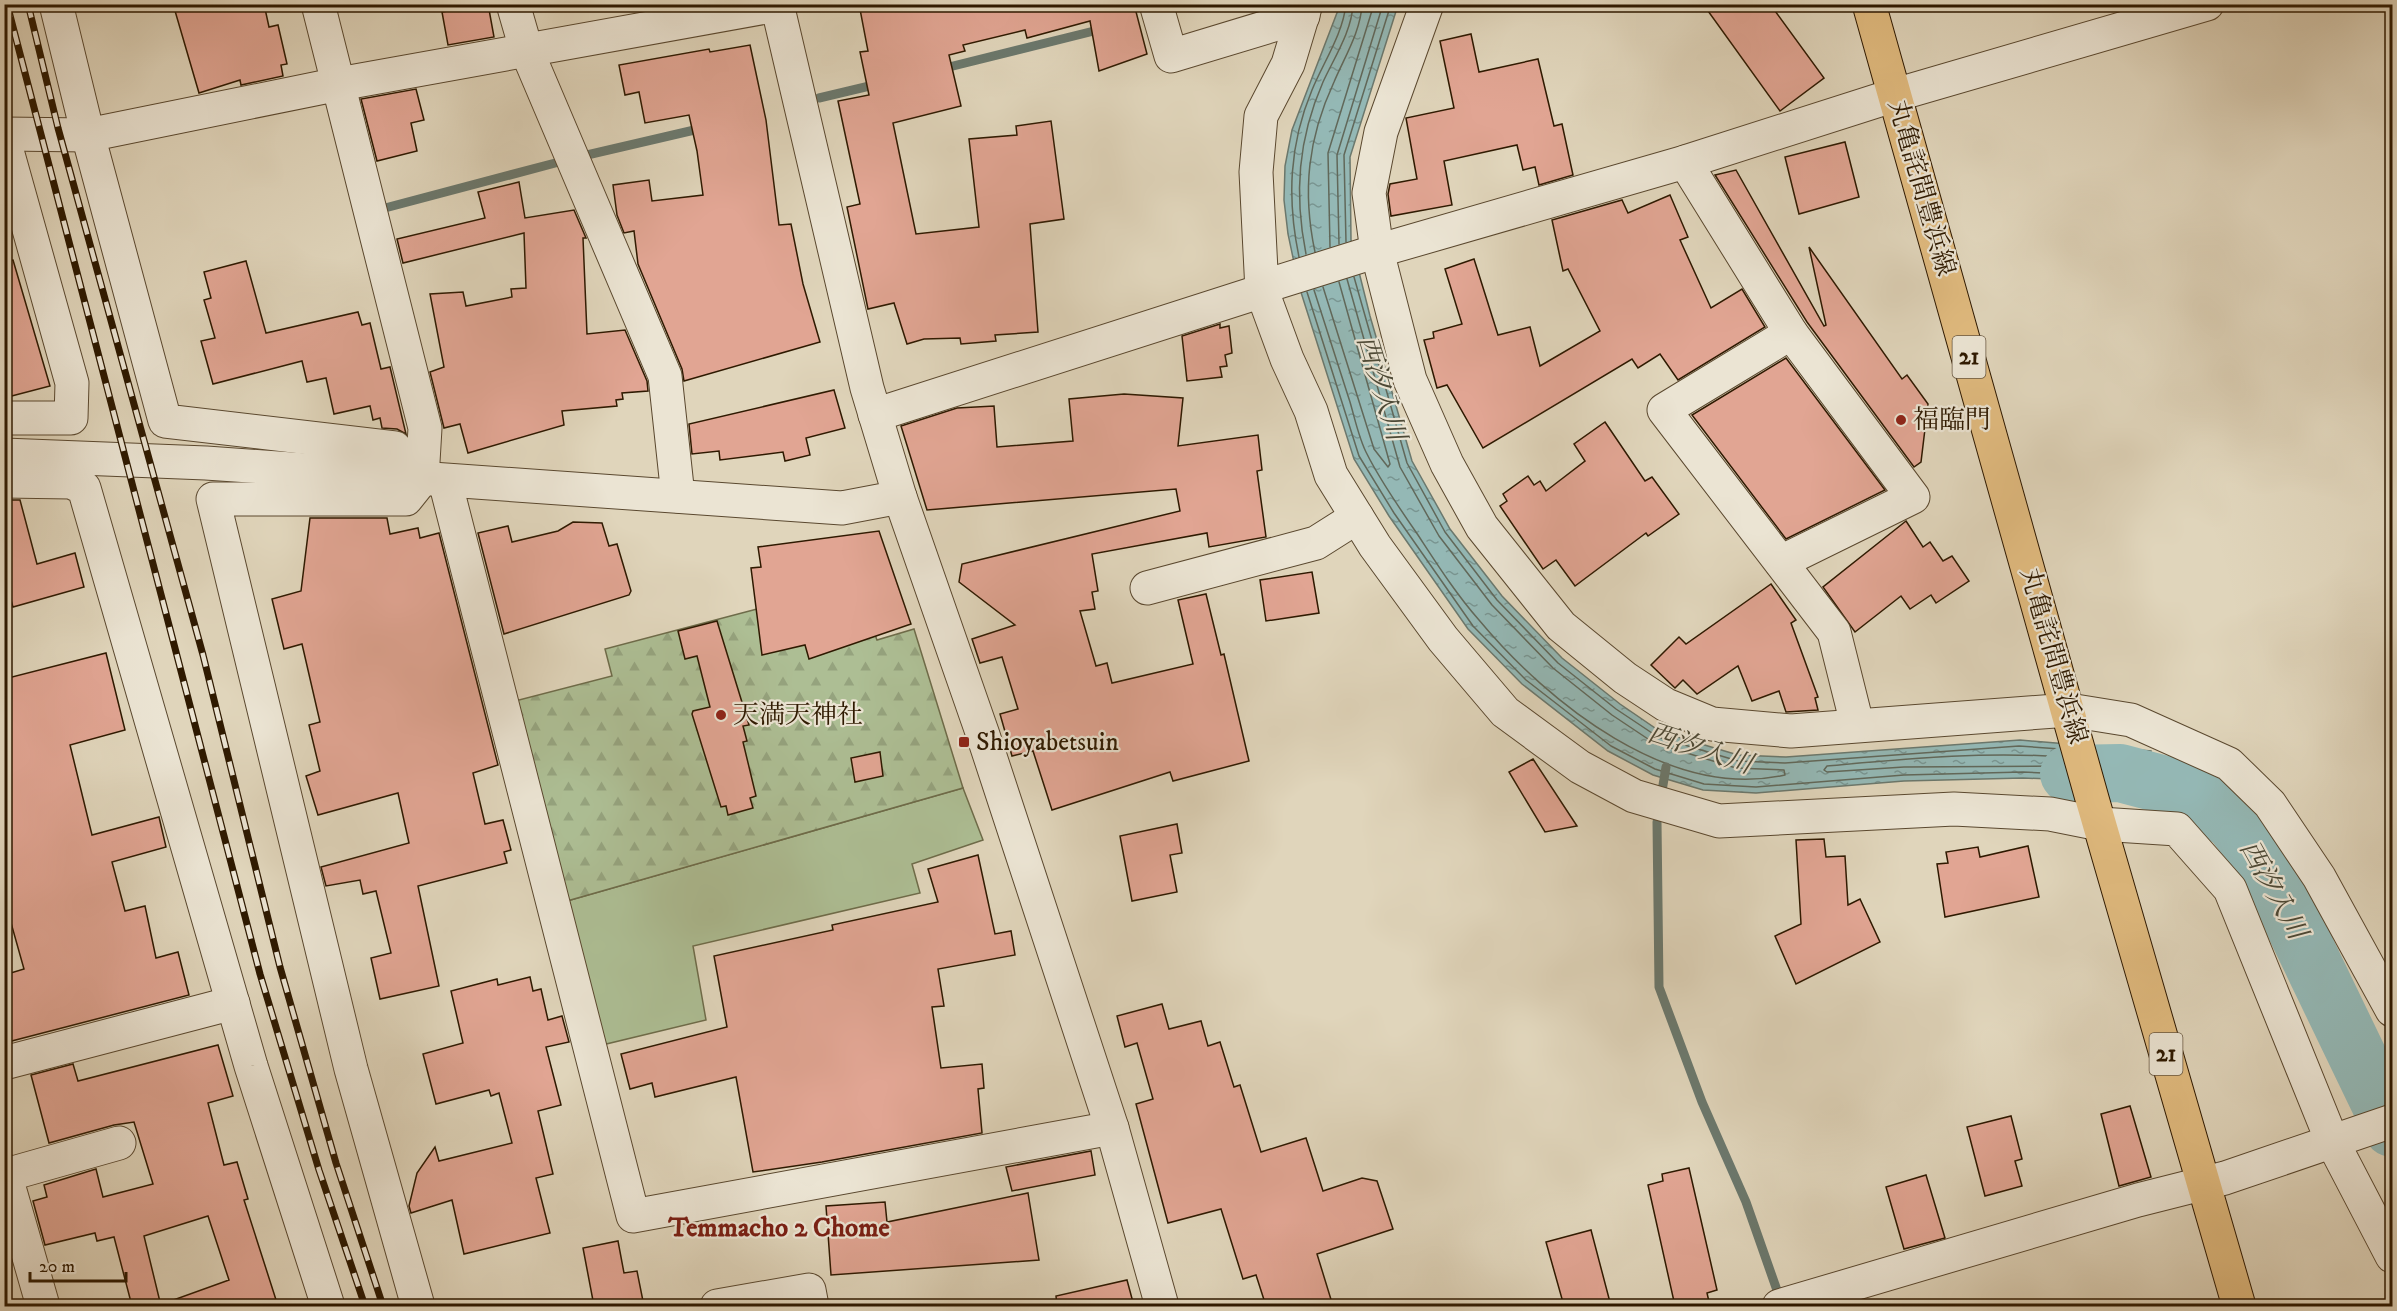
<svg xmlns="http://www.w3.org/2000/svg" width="2397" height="1311" font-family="'IM FELL DW Pica','Noto Serif JP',serif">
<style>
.grass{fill:#adbe94;stroke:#6e6c4a;stroke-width:1.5}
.forest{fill:url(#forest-firs);stroke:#6e6c4a;stroke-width:1.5}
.water{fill:url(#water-ripples);stroke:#6b786d;stroke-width:1.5}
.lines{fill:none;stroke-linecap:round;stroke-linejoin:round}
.shore{stroke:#61685a;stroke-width:1.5}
.stream{stroke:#6b786d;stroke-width:9}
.river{stroke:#94b8b5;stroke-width:58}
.building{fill:#e1a593;stroke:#2e1900;stroke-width:1.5}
.minor-casing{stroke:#5a482f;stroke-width:35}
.tertiary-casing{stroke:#5a482f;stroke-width:35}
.primary-casing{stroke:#2e1900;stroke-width:35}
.minor{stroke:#ebe4d3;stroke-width:33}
.tertiary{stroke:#ebe4d3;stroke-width:33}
.primary{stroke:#e0ba7e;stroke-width:33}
.rail-casing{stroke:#2e1900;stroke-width:7}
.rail{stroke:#ebe4d3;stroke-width:4.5;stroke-dasharray:14;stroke-linecap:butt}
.poi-dot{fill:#8f2418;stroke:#ebe4d3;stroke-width:2}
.labels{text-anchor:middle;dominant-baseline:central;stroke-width:4.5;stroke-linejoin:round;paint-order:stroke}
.shield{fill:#ebe4d3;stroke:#67563f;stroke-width:1.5}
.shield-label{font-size:24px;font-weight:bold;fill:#2e1900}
.street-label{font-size:26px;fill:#2e1900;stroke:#ebe4d3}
.poi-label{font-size:26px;fill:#2e1900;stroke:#ebe4d3;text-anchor:start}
.water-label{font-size:27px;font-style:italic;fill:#4d4936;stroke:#ebe4d3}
.neighbourhood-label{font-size:27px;font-weight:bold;fill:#7a1f14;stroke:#ebe4d3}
</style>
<defs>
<pattern id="forest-firs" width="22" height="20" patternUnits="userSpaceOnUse" patternTransform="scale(1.5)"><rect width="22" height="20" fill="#adbe94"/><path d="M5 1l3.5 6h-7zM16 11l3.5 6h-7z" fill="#95a37e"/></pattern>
<pattern id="water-ripples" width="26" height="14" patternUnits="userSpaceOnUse" patternTransform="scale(1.5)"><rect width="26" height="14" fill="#94b8b5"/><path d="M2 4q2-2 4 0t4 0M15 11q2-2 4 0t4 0" fill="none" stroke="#799591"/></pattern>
</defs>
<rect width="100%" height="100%" fill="#e0d5bb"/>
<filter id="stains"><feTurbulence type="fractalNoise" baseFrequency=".00333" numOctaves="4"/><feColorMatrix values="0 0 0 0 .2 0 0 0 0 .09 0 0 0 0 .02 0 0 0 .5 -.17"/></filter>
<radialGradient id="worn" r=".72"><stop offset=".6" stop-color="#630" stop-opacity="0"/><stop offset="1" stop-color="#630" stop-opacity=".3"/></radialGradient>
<polygon class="grass" points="963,788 983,840 912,864 920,893 693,946 706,1020 602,1045 567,901"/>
<polygon class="forest" points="859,591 877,640 914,629 963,788 567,901 515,701 612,676 605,649 757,609"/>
<polygon class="water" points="1340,5 1398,5 1350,157 1351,240 1370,316 1412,461 1450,529 1502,596 1562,658 1620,704 1661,732 1738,755 1786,757 2020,740 2151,751 2148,783 2023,778 1904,781 1756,793 1703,790 1653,775 1608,751 1522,684 1468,629 1389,516 1354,459 1299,286 1288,234 1284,200 1285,166 1292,130"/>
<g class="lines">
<g class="shore">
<polyline points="1346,242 1344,155 1391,4"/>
<polyline points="1339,244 1337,155 1383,4"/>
<polyline points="1330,247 1328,153 1374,4"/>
<path d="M1315 252C1302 191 1308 138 1334 82 1344 58 1361 31 1362 4"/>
<path d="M1306 254C1294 194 1298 139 1323 82 1334 58 1352 31 1353 4"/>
<path d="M1299 257C1287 199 1289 145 1312 90 1323 63 1343 34 1346 4"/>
<polyline points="1354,277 1407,463 1445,532 1497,600 1558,663 1616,709 1658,737 1738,761 1785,763 2019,746 2060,749"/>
<polyline points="1323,287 1374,449 1388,467 1390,464 1339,282"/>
<path d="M1314 290C1326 327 1338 365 1350 402 1355 419 1359 439 1367 454 1381 482 1400 509 1418 535 1437 564 1456 594 1479 620 1548 703 1670 801 1785 775L1784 770 1736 768 1654 743 1612 715 1553 668 1492 605 1439 536 1400 467 1347 279"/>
<polyline points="1307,292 1359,456 1394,513 1473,626 1526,680 1611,746 1655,769 1704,784 1756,787 1904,775 2023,772 2066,774"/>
<polyline points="2098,752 2144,758 2141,777 2104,776"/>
<path d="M2062 757C1984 751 1905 759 1827 766L1824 770 1827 772 1904 767 2064 766"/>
<polyline points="2100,760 2134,763 2136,765 2133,769 2102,768"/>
</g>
<g class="stream">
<polyline points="941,69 1102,29"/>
<polyline points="819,98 878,84"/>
<polyline points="587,155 703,128"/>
<polyline points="385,208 559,162"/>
<polyline points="1662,791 1666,767"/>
<polyline points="1657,822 1659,987 1702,1102 1746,1202 1779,1296 1784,1295"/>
</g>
<polyline class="river" points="2069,774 2120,773 2184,790 2233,821 2263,860 2392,1128"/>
</g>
<g class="building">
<polygon points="173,4 264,4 269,27 278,25 287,64 281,65 283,76 241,85 240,80 199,93"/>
<polygon points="488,4 494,37 448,45 442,12"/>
<polygon points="859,4 1134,4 1147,54 1099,71 1090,21 1027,38 1025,30 963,45 965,51 949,55 961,106 893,123 916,234 979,227 969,139 1017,135 1016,126 1051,121 1064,219 1030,224 1038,332 995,335 996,341 961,344 960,338 924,339 907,344 894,303 868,309 847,207 860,204 838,101 869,95 860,52 868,51"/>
<polygon points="1703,4 1770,4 1824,78 1780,111"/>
<polygon points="1471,34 1479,72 1538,59 1554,126 1562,124 1573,175 1539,185 1535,167 1523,170 1517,145 1444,161 1452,205 1391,216 1388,194 1390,184 1417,179 1406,118 1454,108 1440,41"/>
<polygon points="750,45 766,120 779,225 791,224 803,284 820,342 684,381 682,369 638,264 634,231 624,233 617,215 613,185 649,180 652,201 703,195 697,151 689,115 645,123 639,92 625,95 619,65 709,49 710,52"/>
<polygon points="416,89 424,120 411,123 417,151 377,161 361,99"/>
<polygon points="1845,142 1859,197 1799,214 1785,157"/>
<polygon points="1736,170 1824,326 1826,325 1809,247 1902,379 1907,375 1928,404 1921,462 1914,467 1807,322 1715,175"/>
<polygon points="519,182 525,218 574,210 586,238 583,238 587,334 625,330 647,381 648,391 622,393 623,399 616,400 617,406 562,411 564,425 468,453 460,424 444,428 430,372 444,367 430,294 463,292 466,306 512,297 511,289 526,288 524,233 403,263 397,239 485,218 478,192"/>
<polygon points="1670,195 1688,237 1680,240 1711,308 1742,289 1765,327 1678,380 1660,354 1638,368 1632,359 1483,448 1447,385 1437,388 1424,340 1434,338 1433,332 1462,324 1445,269 1474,259 1498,335 1530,327 1540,366 1600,331 1568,269 1563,271 1552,220 1622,200 1628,213"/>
<polygon points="13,260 50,386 4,398 4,261"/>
<polygon points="246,261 266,333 358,312 362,325 370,323 381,369 390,367 406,434 397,429 382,428 380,418 373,420 370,406 334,414 326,378 307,382 302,361 213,384 201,341 215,338 204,300 211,298 204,272"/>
<polygon points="1220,324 1220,328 1229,326 1232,353 1225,355 1227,366 1220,367 1222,377 1187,381 1182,336"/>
<polygon points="1786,358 1885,490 1786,539 1692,415"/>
<polygon points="834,390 845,428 806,438 810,455 785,461 783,452 720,460 719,451 692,454 689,424"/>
<polygon points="1124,394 1183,398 1178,446 1258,435 1262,470 1257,471 1266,537 1209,547 1207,533 1092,554 1098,591 1092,592 1095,609 1080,611 1096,666 1107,663 1112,683 1193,664 1178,600 1206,594 1221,655 1224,654 1249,761 1173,781 1170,772 1052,810 1033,751 1012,756 1000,714 1018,709 1002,657 980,663 972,639 1015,625 959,582 962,564 1180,511 1176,489 927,510 901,426 957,408 994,406 997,447 1073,441 1069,399"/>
<polygon points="1605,422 1645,481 1652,477 1679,514 1648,536 1646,533 1575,586 1556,560 1543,569 1500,506 1507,501 1503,494 1528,476 1534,485 1540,481 1546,491 1585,461 1574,444"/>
<polygon points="4,500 20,500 37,564 75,553 84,587 13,607 4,576"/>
<polygon points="310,518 387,518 390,534 418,528 420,538 439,533 498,765 473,773 485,824 503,820 511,850 504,852 507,863 418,886 439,986 380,999 371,958 391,953 376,891 363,894 360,880 326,886 321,867 409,843 398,793 318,815 306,776 320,771 309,725 320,722 302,644 284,649 272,599 301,591"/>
<polygon points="1906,521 1923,547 1930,542 1943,561 1952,556 1969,581 1936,603 1931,595 1910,609 1901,596 1855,632 1823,587"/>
<polygon points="573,522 602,523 609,546 617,544 631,591 629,595 504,634 478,533 508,526 512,542 558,531"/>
<polygon points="879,531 911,624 809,659 805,645 762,655 751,568 761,567 758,547"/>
<polygon points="1312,572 1319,613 1266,621 1260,580"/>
<polygon points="1771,584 1796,620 1791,623 1818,697 1815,698 1818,710 1786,712 1779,691 1752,701 1738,666 1697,694 1683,680 1675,688 1651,665 1679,637 1686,644"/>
<polygon points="717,621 749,725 743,726 747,741 743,742 756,796 750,798 753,808 728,815 726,806 721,807 692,714 693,711 710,707 697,656 685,659 678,631"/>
<polygon points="106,653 125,730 70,745 92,835 159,817 166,847 112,862 125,911 145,906 156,958 178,952 189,995 4,1043 4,975 24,969 4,898 4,679"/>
<polygon points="880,752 883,776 855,782 851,758"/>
<polygon points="1533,759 1577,826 1545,832 1509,772"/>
<polygon points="1177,824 1182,853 1170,855 1177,892 1132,901 1120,836"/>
<polygon points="1824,839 1826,857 1845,856 1848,905 1860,899 1880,942 1796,984 1775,936 1801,924 1796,840"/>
<polygon points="2028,846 2039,897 1945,917 1937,864 1948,863 1946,852 1978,847 1980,857"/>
<polygon points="978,855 995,934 1011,931 1015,955 938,969 944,1006 932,1007 941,1068 982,1064 984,1088 978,1089 982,1133 822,1162 753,1172 736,1077 655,1097 652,1083 630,1089 621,1054 727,1027 714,956 833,930 832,925 938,902 928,869"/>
<polygon points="530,977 533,991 541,989 548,1020 562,1016 569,1042 546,1047 561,1105 538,1111 553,1174 536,1178 550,1233 464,1254 452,1200 411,1213 409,1206 417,1173 435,1147 439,1161 512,1143 499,1093 491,1096 489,1090 436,1104 423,1054 463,1043 451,991 497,979 498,985"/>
<polygon points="1162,1004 1169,1029 1201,1021 1208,1046 1220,1042 1234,1087 1240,1085 1261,1152 1306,1138 1323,1191 1362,1178 1377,1181 1393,1229 1317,1254 1333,1306 1266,1306 1256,1275 1243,1279 1221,1209 1168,1223 1136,1104 1153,1099 1137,1043 1125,1047 1117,1016"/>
<polygon points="218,1045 233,1096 208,1103 224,1165 237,1162 248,1199 244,1200 278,1306 165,1306 165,1303 229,1280 208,1216 144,1236 161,1306 132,1306 114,1237 97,1241 95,1233 45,1245 33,1201 47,1197 44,1185 96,1169 103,1197 153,1184 134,1122 114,1125 49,1143 31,1075 73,1064 78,1081"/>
<polygon points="2130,1106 2151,1177 2119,1186 2101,1114"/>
<polygon points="2011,1116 2022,1159 2015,1161 2022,1186 1985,1196 1967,1127"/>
<polygon points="1091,1151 1095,1175 1012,1191 1006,1167"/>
<polygon points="1689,1168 1717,1290 1707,1293 1710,1306 1675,1306 1648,1185 1663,1181 1662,1174"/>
<polygon points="1926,1175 1945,1238 1904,1249 1886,1187"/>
<polygon points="1028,1193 1039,1260 831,1275 826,1206 885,1202 887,1222"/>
<polygon points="1591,1230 1611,1306 1564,1306 1546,1242"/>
<polygon points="618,1241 624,1273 637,1271 644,1306 594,1306 583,1248"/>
<polygon points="1127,1280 1134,1306 1057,1306 1056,1296"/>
</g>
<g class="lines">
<g class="minor-casing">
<g id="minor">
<polyline points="56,4 88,135 165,421 395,448 422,479"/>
<polyline points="318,4 425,428 422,479 406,499 213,499 351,1069 418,1306"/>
<polyline points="513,4 526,49 665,376 678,496"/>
<polyline points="1156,4 1171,56 1303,16"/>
<polyline points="1306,4 1288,64 1261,116 1256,172 1262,291 1287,359 1311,411 1331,475 1375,546 1443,639 1505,712 1580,767 1634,796 1719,821 1954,809 2050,814 2100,824 2177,829 2230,889 2332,1141 2392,1256"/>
<polyline points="1427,4 1381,132 1369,193 1377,251 1410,380 1447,464 1482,527 1561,626 1625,678 1666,705 1712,724 1791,731 2069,710 2131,720 2229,764 2270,804 2319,877 2392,1010"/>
<polyline points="4,134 88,135 339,84 777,5"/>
<polyline points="4,140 72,383 71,418 4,418"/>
<polyline points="1685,162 1791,333 1664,410 1834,632 1857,724"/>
<polyline points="875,415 1262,291 1275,283 1377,251 1685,162 1895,95 2207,4"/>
<polyline points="4,481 71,482 84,488 251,1066 328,1306"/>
<polyline points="445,481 633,1216 1112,1128"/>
<polyline points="1781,562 1913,497 1791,333"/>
<polyline points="1147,588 1316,543 1357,517"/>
<polyline points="4,1063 233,1003"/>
<polyline points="4,1170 43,1306"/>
<polyline points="6,1175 119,1143"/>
<polyline points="717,1306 809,1290 812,1306"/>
<polyline points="1779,1306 2138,1200 2225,1178 2392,1121"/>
</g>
</g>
<g class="tertiary-casing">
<g id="tertiary">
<polyline points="777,4 867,388 900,497 983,735 1112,1128 1162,1306"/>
<polyline points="4,455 206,463 842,508 900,497"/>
</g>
</g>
<g class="primary-casing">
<polyline id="primary" points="1869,4 2093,802 2239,1306"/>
</g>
<use href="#minor" class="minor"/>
<use href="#tertiary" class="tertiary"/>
<use href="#primary" class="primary"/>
<g class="rail-casing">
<g id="rail">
<polyline points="7,4 260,974 319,1170 365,1306"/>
<polyline points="28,4 58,128 203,655 280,967 336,1163 383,1306"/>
</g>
</g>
<use href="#rail" class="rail"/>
</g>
<g class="poi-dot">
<circle cx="1901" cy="420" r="6"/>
<circle cx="721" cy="715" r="6"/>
<rect x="958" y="736" width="12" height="12" rx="3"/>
</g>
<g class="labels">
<g class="shield">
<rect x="1952.5" y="336" width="33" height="42" rx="4.5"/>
<rect x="2149.5" y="1033" width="33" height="42" rx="4.5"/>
</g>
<g class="shield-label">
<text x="1969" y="357">21</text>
<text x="2166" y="1054">21</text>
</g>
<g class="street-label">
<text transform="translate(1921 188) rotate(74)">丸亀詫間豊浜線</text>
<text transform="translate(2053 656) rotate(74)">丸亀詫間豊浜線</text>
</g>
<g class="poi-label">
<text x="1913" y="420">福臨門</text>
<text x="733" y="715">天満天神社</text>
<text x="976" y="742">Shioyabetsuin</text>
</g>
<g class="water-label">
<text transform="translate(1381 388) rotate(73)">西汐入川</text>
<text transform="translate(1700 749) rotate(18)">西汐入川</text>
<text transform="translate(2273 890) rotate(61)">西汐入川</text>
</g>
<g class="neighbourhood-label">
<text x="779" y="1228">Temmacho 2 Chome</text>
</g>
</g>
<rect width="2397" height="1311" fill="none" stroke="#e0d5bb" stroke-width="24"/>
<rect x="6" y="6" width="2385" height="1299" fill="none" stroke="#2e1900" stroke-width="3"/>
<rect x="12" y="12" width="2373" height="1287" fill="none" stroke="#2e1900" stroke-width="1.5"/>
<path d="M30 1272v9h96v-9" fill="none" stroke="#2e1900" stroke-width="3"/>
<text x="39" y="1272" font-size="18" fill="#2e1900" stroke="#ebe4d3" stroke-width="4.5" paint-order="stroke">20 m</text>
<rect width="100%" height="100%" filter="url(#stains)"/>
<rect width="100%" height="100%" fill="url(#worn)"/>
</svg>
